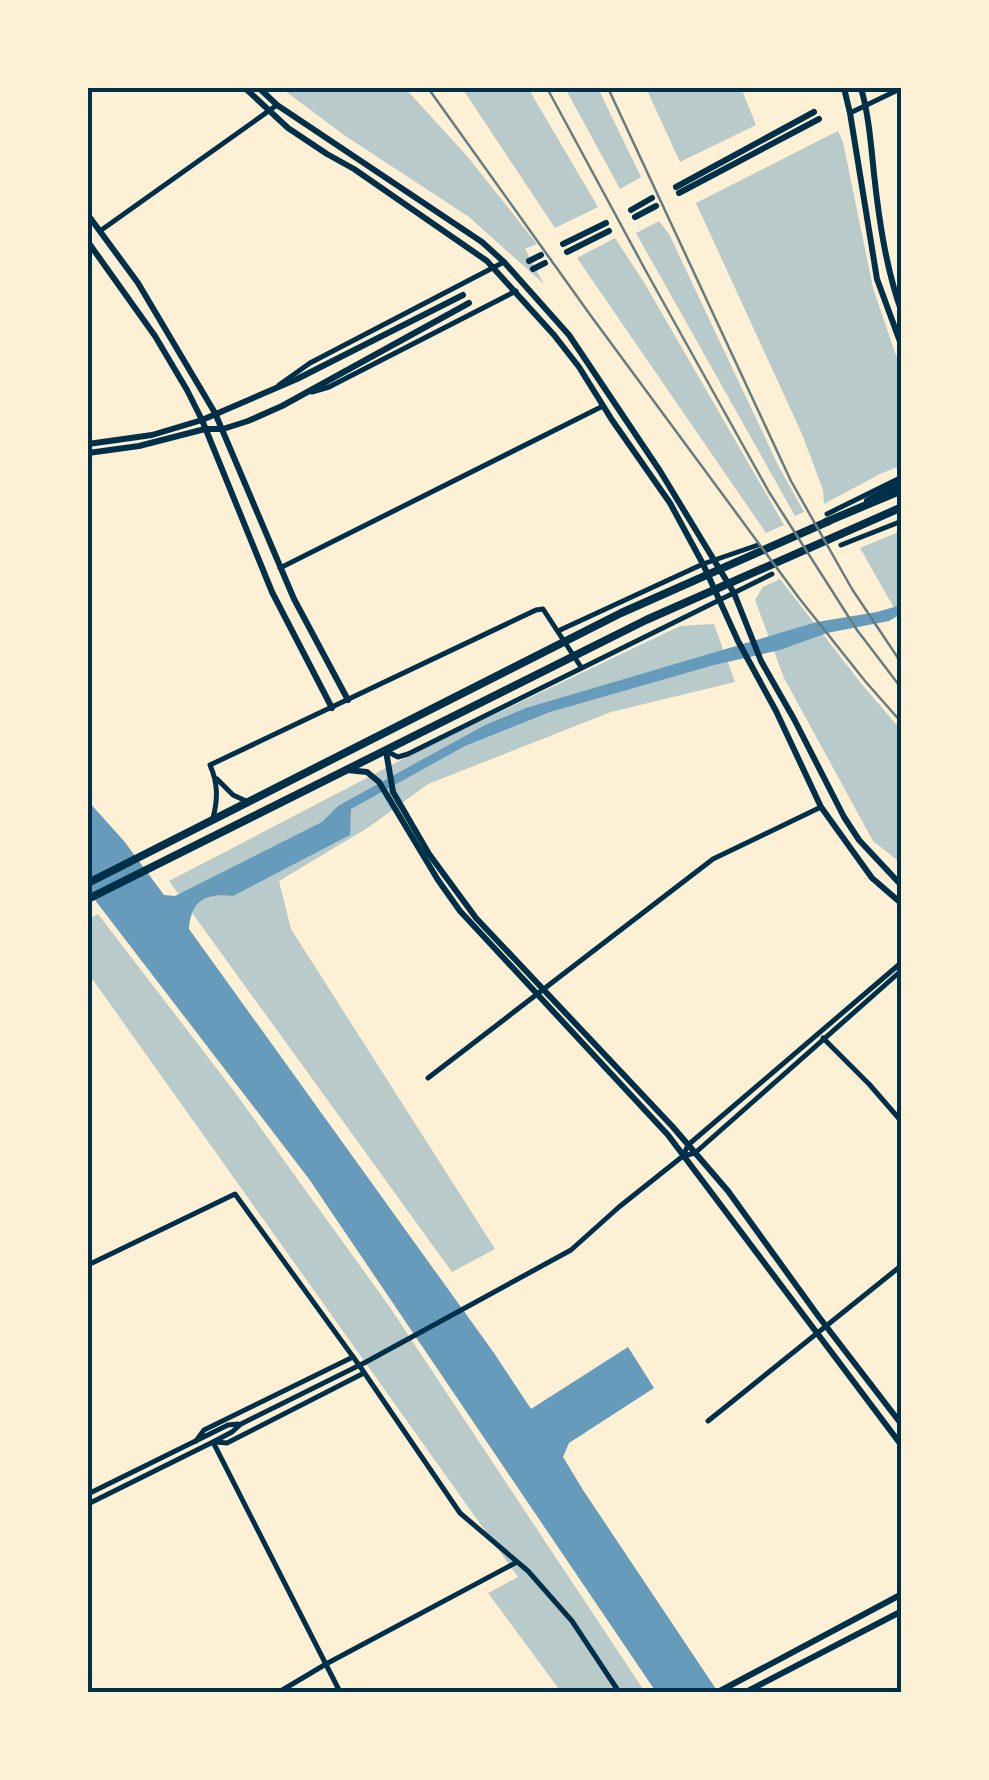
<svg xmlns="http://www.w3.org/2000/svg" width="989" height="1780" font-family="Poppins,sans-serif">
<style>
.green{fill:#b9caca}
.water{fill:#669bbc}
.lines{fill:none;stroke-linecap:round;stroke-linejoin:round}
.minor{stroke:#003049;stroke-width:5}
.tertiary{stroke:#003049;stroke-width:5}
.secondary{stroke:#003049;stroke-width:6}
.primary{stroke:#003049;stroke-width:8}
.trunk{stroke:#003049;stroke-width:8}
.rail{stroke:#657d81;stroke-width:2.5}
.neatline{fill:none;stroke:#003049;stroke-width:4}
</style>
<rect width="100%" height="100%" fill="#fdf0d5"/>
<g class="green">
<polygon points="281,88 405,88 467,156 537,244 525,249 544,284 469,217 344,135"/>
<polygon points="462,88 528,88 598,207 555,228"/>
<polygon points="565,88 598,88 641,177 620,189"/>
<polygon points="646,88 741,88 756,125 680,162"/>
<polygon points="838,131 843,142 873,288 901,370 902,465 880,474 824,504 823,490 802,434 696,203"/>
<polygon points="659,221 669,234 778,465 804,512 795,516 636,233"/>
<polygon points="615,238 645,284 784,525 766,533 577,258"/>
<polygon points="901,531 901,620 860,548"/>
<polygon points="780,579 860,682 901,730 901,863 873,841 784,678 755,600 763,587"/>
<polygon points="714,624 735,682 611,712 428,784 369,827 279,881 291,929 495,1249 452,1272 169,881 428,746 680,626"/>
<polygon points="98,914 234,1091 389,1306 645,1692 561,1692 488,1593 518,1577 93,980 88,982 88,919"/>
</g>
<path class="water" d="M901 605V614L889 621 827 633 780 650 714 665 550 712 465 746 351 809 350 835 233 896C206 893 191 900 189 929L494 1353 531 1409 628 1347 654 1388 569 1443 563 1457 583 1490 718 1692H656L309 1179 88 891V801L124 841 164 895 175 896 322 822 338 806 485 725 526 708 817 622 877 612Z"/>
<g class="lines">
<g class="minor">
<polyline points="100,231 277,105"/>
<polyline points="827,514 902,477"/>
<polyline points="841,545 902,521"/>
<polyline points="280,568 603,406"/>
<polyline points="558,631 703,564 758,545"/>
<polyline points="386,751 398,757 408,754 772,574"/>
<polyline points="217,779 233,795 246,801"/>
<path d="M213 818C218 799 218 783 210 765L536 610 543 609 581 667"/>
<polyline points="428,1078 713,859 821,807"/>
<polyline points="88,1265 235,1194 359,1365 460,1513 528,1571 572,1621 619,1692"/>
<polyline points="213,1442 340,1692"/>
<polyline points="279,1692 326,1664 517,1562"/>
</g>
<g class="tertiary">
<polyline points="850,113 902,88"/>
<polyline points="279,385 310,363 504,262"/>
<polyline points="312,392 329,387 516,291"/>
<polyline points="823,1038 869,1084 902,1122"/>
<polyline points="683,1156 695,1153 902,970"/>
<polyline points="708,1421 902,1265"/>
<polyline points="196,1441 204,1430 353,1357"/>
<polyline points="216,1442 227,1443 364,1373"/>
<polyline points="88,1494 228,1425 238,1424"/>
<polyline points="88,1504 213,1442 232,1432 241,1424 366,1362 571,1250 619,1207 683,1156 688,1145 902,962"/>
</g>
<g class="secondary">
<polyline points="245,88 288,128 327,154 354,169 487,261 554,335 579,367 612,420 670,503 703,564 738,641 776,711 821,807 872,878 902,904"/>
<polyline points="259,88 277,105 298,119 482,242 504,262 569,335 660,471 734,593 761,661 794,719 844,817 859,840 902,886"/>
<polyline points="844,88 850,113 877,279 902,347"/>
<path d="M861 88C869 116 871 145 874 174 879 220 886 269 902 313"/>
<polyline points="676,187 814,112"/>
<polyline points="679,193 819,119"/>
<polyline points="631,210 652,198"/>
<polyline points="88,215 138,283 215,413 294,599 348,700"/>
<polyline points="635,217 656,206"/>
<polyline points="88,242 155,336 187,390 202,420 272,592 332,708"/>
<polyline points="563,244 606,223"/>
<polyline points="567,252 609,231"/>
<polyline points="529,261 541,255"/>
<polyline points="533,269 545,263"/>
<polyline points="88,444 152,435 202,420 297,379 463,295"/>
<polyline points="88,453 139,446 205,429 223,429 248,421 282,406 469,303"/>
<polyline points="386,751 393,792 429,854 476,918 672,1126 728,1191 819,1317 902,1425"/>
<polyline points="347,770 367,772 379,782 438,880 460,911 668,1135 902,1446"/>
<polyline points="718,1692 902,1594"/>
<polyline points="746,1692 902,1611"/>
</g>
<g class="primary">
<polyline points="868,501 902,483"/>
<polyline points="88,883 621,613 829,521"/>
<polyline points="88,899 646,620 902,507"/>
</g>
<polyline class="trunk" points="826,522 902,490"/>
<g class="rail">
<polyline points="428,88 591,316 799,598 865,681 902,723"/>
<polyline points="547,88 647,273 769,492 857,630 902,689"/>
<polyline points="608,88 791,481 852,589 902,664"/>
</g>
</g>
<rect width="989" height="1780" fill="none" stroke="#fdf0d5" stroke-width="180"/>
<rect x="90" y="90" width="809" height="1600" class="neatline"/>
</svg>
